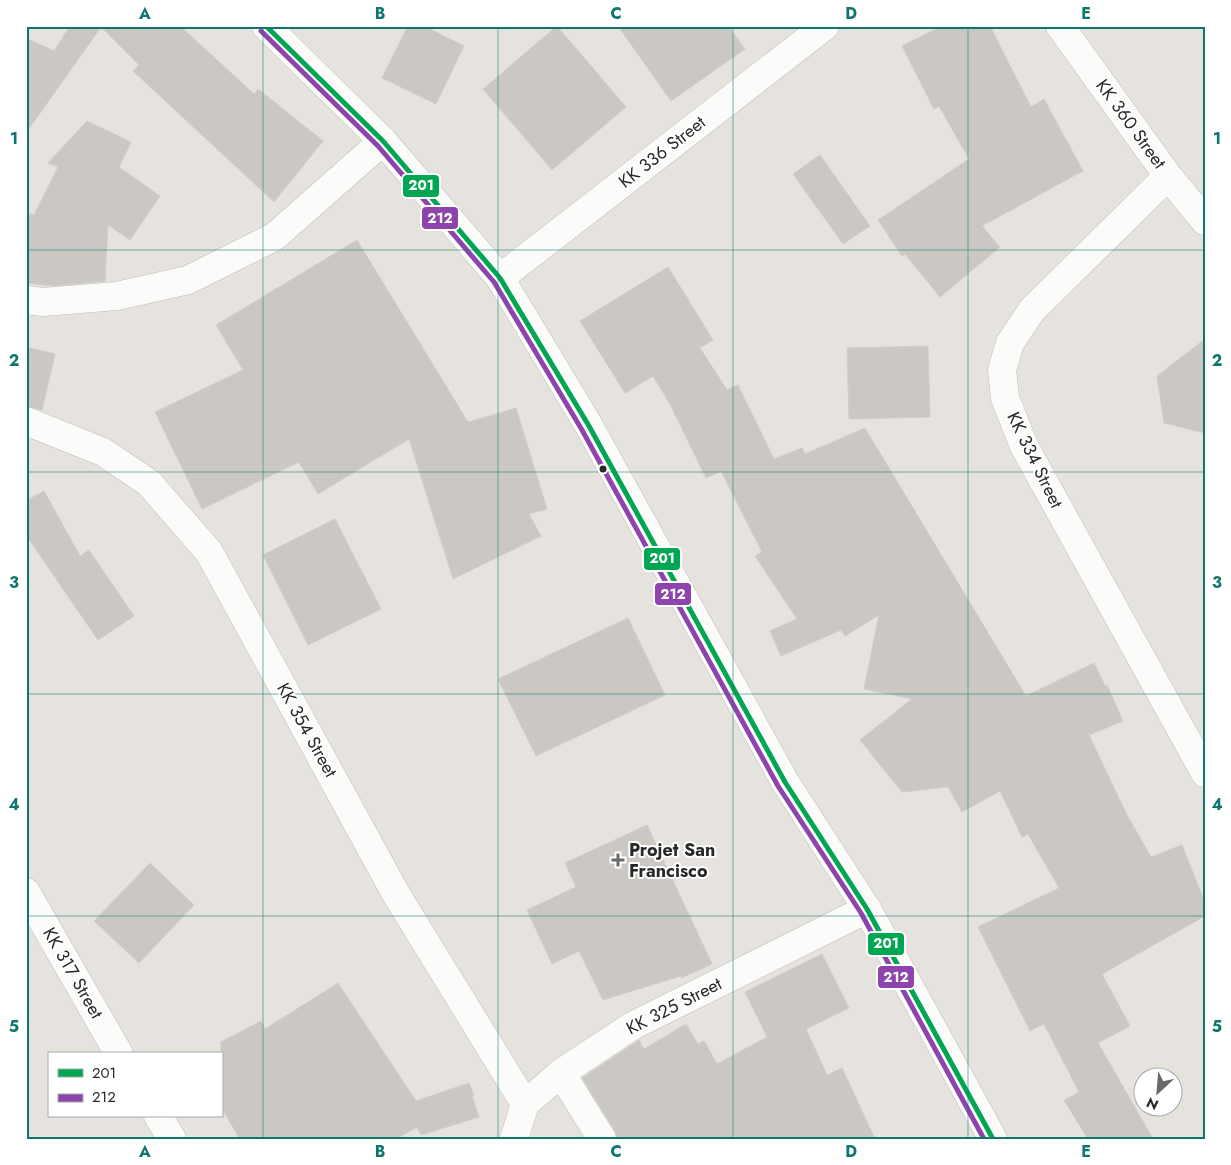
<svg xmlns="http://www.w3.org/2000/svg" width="1231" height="1165" font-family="Jost,sans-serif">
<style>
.building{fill:#cbc8c4;stroke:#d1cec9}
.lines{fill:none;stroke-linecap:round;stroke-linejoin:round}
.street-casing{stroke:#bfbebf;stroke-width:29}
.secondary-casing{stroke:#bfbebf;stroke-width:29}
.street{stroke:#fbfbfa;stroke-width:28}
.secondary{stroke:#fbfbfa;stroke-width:28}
.bus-1-casing{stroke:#fff;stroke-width:9}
.bus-2-casing{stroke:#fff;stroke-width:9}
.bus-1{stroke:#00a651;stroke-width:5}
.bus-2{stroke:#8e44ad;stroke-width:5}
.grid{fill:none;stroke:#0f766e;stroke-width:1;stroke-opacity:0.55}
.bus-dot{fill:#282828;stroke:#fff;stroke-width:2}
.poi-dot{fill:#6a6967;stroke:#fff;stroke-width:2}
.labels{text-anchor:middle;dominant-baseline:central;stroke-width:4;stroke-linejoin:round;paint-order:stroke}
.street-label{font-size:18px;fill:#282828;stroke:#fff}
.poi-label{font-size:18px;font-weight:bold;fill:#282828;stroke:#fff;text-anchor:start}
.line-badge{stroke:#fff;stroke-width:2}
.badge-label{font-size:14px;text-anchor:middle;font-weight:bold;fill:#fff}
.neatline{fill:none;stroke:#0f766e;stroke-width:2}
.grid-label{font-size:16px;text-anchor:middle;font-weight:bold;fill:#0f766e}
</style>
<rect width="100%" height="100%" fill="#e6e2dd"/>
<g class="building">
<polygon points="70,26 180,26 254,94 258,89 323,141 274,202 133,71 139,65 101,27 26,133 26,38 54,51"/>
<polygon points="408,26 424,26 464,46 436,104 382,78"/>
<polygon points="557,26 626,107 552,170 483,89"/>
<polygon points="618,26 728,26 745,49 671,101"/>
<polygon points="942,26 990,26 1031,107 1044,99 1083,171 982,226 1000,247 940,297 905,254 902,256 878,220 969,159 939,106 934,109 902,46"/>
<polygon points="87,121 131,142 119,167 160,196 130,240 108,225 105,281 53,286 26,283 26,213 34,215 58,167 48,163"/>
<polygon points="820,155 870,226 843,244 793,174"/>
<polygon points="357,240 468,422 516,408 547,509 529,514 541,536 453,579 409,439 318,494 299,462 202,509 155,412 243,370 216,325"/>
<polygon points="668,267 713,340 700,348 727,390 738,385 774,459 802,448 805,454 865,428 1026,696 1094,663 1105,686 1107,685 1123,721 1089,735 1127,815 1151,857 1182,845 1205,903 1205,916 1102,974 1130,1026 1098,1043 1153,1139 1088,1139 1064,1100 1079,1092 1044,1024 1030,1031 978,927 1059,888 1028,834 1022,837 1000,791 962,812 948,787 902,792 860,740 912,699 864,689 879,615 845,636 841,630 781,656 770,631 797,619 755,556 762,552 721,471 706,478 670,404 653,376 625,393 580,321"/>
<polygon points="1205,339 1205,433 1164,423 1157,376"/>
<polygon points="928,346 930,417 849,419 847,348"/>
<polygon points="26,347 55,354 42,410 26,406"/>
<polygon points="44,491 80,556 89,550 134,616 98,640 26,535 26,501"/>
<polygon points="335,519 381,609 308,645 263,555"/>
<polygon points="628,618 665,695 536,756 498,679"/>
<polygon points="647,825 712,964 681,978 681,976 603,1000 579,951 552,964 527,910 576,887 565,863"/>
<polygon points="150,863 194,905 139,963 94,921"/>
<polygon points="822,954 849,1008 806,1029 827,1075 842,1068 875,1139 618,1139 615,1131 582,1078 639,1040 644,1049 686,1024 698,1044 704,1041 717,1064 767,1037 745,992"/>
<polygon points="338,983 416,1101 469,1083 474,1095 472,1096 479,1117 421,1135 417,1127 396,1139 240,1139 221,1107 221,1042 261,1021 265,1029"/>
</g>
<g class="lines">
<g class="street-casing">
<g id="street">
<polyline points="1060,26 1168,176 1205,221"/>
<polyline points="1168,176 1032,310 1010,343 1002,370 1005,398 1024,446 1205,773"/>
<polyline points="500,278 825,26"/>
<polyline points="26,300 43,302 117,296 188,280 274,237 383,141"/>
<polyline points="26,421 103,452 149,483 209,552 396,894 525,1104"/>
<polyline points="26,892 119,1054"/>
<polyline points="561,1073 602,1139"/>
<polyline points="158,1116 172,1139"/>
<polyline points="514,1139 525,1104 561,1073 632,1026 867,909"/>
</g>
</g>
<g class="secondary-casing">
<polyline id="secondary" points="266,26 383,141 500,278 589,426 785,782 867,909 993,1139"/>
</g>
<use href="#street" class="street"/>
<use href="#secondary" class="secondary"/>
<g class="bus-1-casing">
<polyline id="bus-1" points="266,26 383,141 500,278 589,426 785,782 867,909 993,1139"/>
</g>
<g class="bus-2-casing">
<polyline id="bus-2" points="261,31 378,146 494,282 582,430 778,786 861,913 984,1139"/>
</g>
<use href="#bus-1" class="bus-1"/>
<use href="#bus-2" class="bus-2"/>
</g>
<path class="grid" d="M263 26V1139M498 26V1139M733 26V1139M968 26V1139M26 250H1205M26 472H1205M26 694H1205M26 916H1205"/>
<circle class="bus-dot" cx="603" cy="469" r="4.5"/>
<path class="poi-dot" d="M615.5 852.5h5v5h5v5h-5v5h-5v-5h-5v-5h5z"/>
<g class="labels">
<g class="street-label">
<text transform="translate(1131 124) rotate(54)">KK 360 Street</text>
<text transform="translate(662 152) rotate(-38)">KK 336 Street</text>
<text transform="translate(1035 460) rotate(64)">KK 334 Street</text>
<text transform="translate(307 730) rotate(61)">KK 354 Street</text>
<text transform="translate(73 973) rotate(60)">KK 317 Street</text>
<text transform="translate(674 1006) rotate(-27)">KK 325 Street</text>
</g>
<g class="poi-label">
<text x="629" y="850">Projet San<tspan x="629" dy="21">Francisco</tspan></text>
</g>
</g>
<g class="line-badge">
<rect x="402" y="174" width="38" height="24" rx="5" fill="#00a651"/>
<rect x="421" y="206" width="38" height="24" rx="5" fill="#8e44ad"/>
<rect x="643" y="547" width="38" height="24" rx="5" fill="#00a651"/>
<rect x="654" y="582" width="38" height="24" rx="5" fill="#8e44ad"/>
<rect x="867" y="932" width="38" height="24" rx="5" fill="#00a651"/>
<rect x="877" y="965" width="38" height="24" rx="5" fill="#8e44ad"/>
</g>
<g class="badge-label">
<text x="421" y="190">201</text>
<text x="440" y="223">212</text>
<text x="662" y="563">201</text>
<text x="673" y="599">212</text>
<text x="886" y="948">201</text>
<text x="896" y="982">212</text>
</g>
<rect width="1231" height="1165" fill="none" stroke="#ffffff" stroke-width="55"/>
<rect x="48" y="1052" width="175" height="65" fill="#ffffff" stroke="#a9a9a9"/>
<rect x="58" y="1069" width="25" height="8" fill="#00a651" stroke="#a9a9a9"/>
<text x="92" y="1078" font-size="15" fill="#282828">201</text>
<rect x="58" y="1094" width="25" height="8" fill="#8e44ad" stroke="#a9a9a9"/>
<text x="92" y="1102" font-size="15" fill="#282828">212</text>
<g transform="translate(1158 1092) rotate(206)"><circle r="24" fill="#ffffff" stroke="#a9a9a9"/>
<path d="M0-4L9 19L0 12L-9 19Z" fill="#6a6967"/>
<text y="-8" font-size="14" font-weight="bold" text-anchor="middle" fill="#282828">N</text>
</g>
<rect x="28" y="28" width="1176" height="1110" class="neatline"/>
<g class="grid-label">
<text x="145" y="19">A</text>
<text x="380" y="19">B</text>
<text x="616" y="19">C</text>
<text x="851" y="19">D</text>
<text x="1086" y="19">E</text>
<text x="14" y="144">1</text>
<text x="1217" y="144">1</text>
<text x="14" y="366">2</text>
<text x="1217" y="366">2</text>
<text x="14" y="588">3</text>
<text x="1217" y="588">3</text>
<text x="14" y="810">4</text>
<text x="1217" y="810">4</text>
<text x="14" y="1032">5</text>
<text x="1217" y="1032">5</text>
<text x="145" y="1157">A</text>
<text x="380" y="1157">B</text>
<text x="616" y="1157">C</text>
<text x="851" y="1157">D</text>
<text x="1086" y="1157">E</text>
</g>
</svg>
